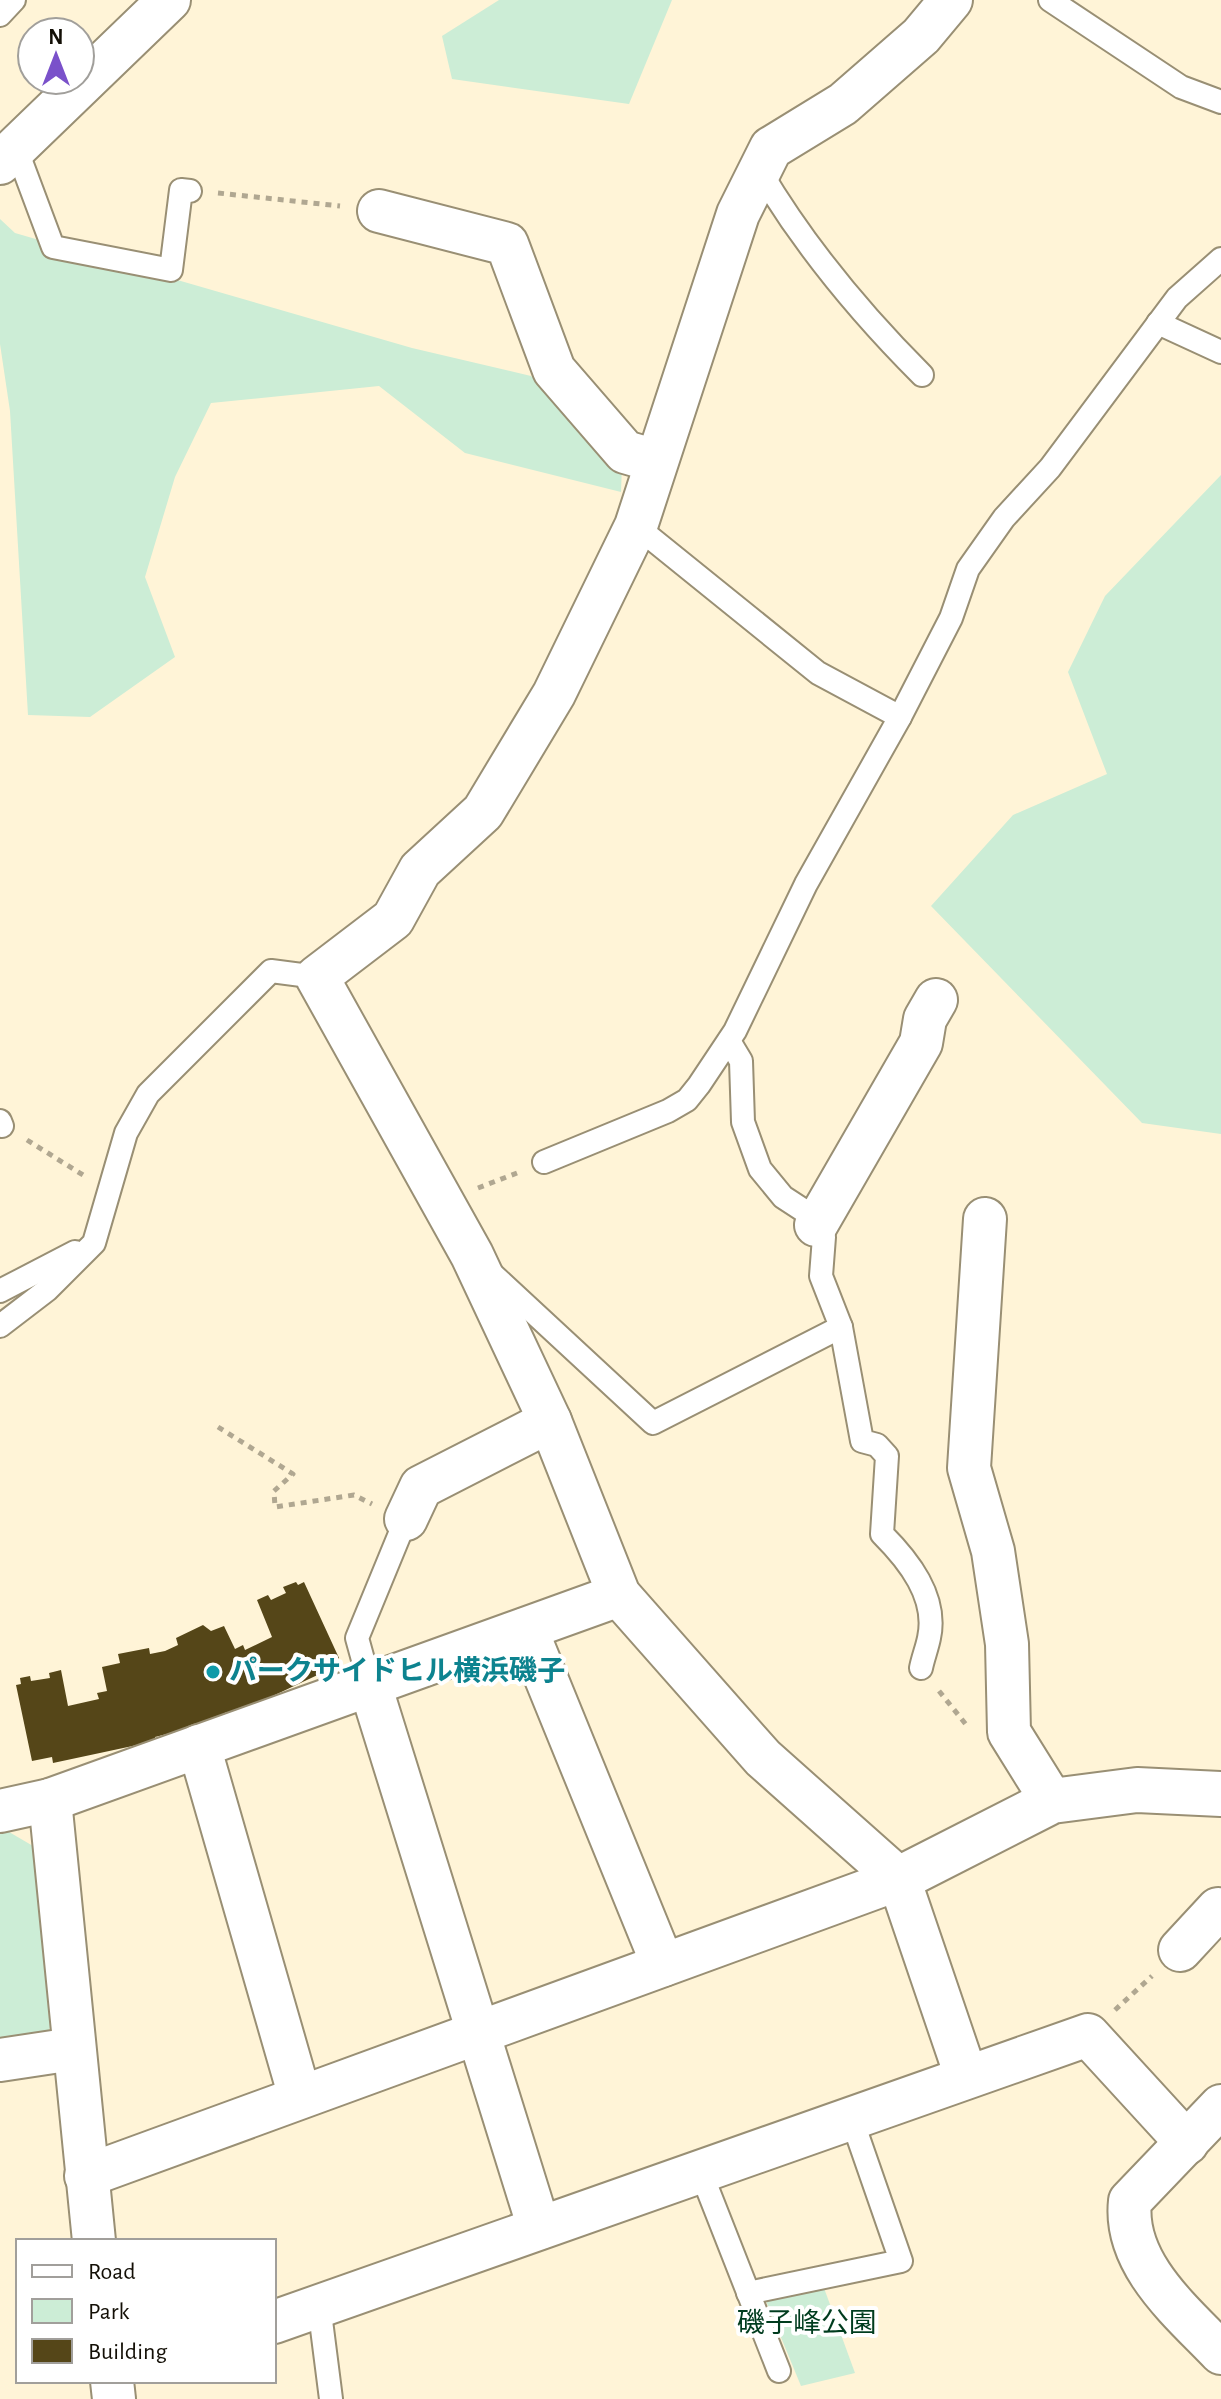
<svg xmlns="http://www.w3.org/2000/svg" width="1221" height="2399" font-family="'Alegreya Sans','Noto Sans JP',sans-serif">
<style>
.green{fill:#ccedd6}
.building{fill:#554618}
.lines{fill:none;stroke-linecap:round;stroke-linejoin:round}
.service-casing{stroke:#998f74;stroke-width:26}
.minor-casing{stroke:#998f74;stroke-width:46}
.tertiary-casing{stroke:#998f74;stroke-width:48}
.path{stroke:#b0a791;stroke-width:5;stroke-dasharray:6 6;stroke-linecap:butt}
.service{stroke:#fff;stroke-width:22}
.minor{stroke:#fff;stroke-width:42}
.tertiary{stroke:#fff;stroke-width:44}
.culture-dot{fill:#0f9aa8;stroke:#fff;stroke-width:3}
.labels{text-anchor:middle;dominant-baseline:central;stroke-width:8;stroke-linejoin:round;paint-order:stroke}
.culture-label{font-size:28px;font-weight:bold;fill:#0d838f;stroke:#fff;text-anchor:start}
.park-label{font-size:28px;fill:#003c1e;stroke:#fff}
</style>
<rect width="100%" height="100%" fill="#fff4d7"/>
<g class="green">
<polygon points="499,0 672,0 629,104 452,79 442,36"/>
<polygon points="0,219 15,233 412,348 531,376 622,465 621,492 465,453 379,386 211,403 175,477 145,577 175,657 90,717 28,715 10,411 0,344"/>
<polygon points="1221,475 1221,1134 1142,1123 931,906 1013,815 1107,774 1068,672 1105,596"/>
<polygon points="4,1829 33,1846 50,2028 39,2043 0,2048 0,1830"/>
<polygon points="824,2288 855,2373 801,2386 766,2301"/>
</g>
<polygon class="building" points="296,1582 298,1585 304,1582 339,1658 321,1666 324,1672 230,1716 227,1712 195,1727 155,1737 156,1741 53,1763 52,1757 32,1761 16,1685 21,1684 20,1678 30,1676 31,1681 50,1678 49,1673 61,1670 68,1706 99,1699 97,1693 107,1691 102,1667 120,1663 118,1654 149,1648 150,1654 165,1651 178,1645 176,1638 203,1625 211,1631 224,1626 235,1649 243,1645 245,1650 272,1637 257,1600 268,1595 271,1600 286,1593 283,1587"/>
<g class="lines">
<g class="service-casing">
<g id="service">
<polyline points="1050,0 1181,87 1221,102"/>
<polyline points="0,15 14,0"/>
<polyline points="16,148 53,247 171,270 181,190 190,191"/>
<path d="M760 171C805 247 860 313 922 375"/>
<polyline points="1158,323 1221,352"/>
<polyline points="636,526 818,673 900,717"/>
<polyline points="0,1121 2,1126"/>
<polyline points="544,1162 668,1111 687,1100 699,1085 735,1031 806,884 900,717 951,618 968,569 1004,518 1050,468 1177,298 1221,259"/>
<polyline points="491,1273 653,1423 841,1327 821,1276 824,1237 806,1212 783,1197 760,1169 743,1122 741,1061 729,1041"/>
<polyline points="0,1291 75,1252"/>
<polyline points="0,1326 47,1290 94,1243 126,1133 148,1094 271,971 317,977"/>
<path d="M841 1327 862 1441 877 1445 887 1456 882 1534C908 1560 938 1597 929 1638 927 1648 923 1658 921 1668"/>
<polyline points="370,1685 357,1638 406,1519"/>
<polyline points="700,2170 779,2371"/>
<polyline points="748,2293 901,2261 851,2117"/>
<polyline points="319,2305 331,2399"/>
</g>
</g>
<g class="minor-casing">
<g id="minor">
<polyline points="951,0 921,36 843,104 771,148 738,214 636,526 554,694 483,812 420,870 393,919 317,977 472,1255 550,1421 619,1595 763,1758 899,1879 966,2076"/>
<polyline points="0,163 169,0"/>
<polyline points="379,211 507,244 554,370 625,452 656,461"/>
<polyline points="985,1219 969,1468 993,1551 1007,1644 1009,1732 1052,1801"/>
<polyline points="816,1225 921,1043 925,1019 936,1000"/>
<polyline points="406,1519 421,1487 550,1421"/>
<polyline points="526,1629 663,1965"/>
<polyline points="370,1685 539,2228"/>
<polyline points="199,1746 300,2097"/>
<polyline points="50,1800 94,2241"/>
<polyline points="0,1811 50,1800 619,1595"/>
<polyline points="1180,1950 1218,1909 1221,1911"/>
<polyline points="0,2060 73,2049"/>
<path d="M1221 2106 1130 2201C1123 2264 1182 2312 1221 2353"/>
<polyline points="86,2176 899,1879"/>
<polyline points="274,2322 1088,2035 1187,2143"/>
<polyline points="112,2381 114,2399"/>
</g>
</g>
<g class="tertiary-casing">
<polyline id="tertiary" points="899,1879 1052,1801 1137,1790 1221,1794"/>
</g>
<g class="path">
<polyline points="218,193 340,206"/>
<polyline points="27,1140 83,1175"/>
<polyline points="478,1188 517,1173"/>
<polyline points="218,1427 293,1474 274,1491 275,1507 354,1495 372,1504"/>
<polyline points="939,1691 968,1727"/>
<polyline points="1115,2010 1152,1976"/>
</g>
<use href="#service" class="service"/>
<use href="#minor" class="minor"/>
<use href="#tertiary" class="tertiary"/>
</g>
<circle class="culture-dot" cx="213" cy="1672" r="8"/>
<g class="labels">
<g class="culture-label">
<text x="229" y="1672">パークサイドヒル横浜磯子</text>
</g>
<g class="park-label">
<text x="807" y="2324">磯子峰公園</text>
</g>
</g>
<rect x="16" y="2239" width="260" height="144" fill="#ffffff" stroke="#a19f9b" stroke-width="2"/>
<rect x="32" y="2265" width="40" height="12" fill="#ffffff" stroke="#a19f9b" stroke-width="2"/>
<text x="88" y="2279" font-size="24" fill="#130f06">Road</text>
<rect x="32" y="2299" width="40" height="24" fill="#ccedd6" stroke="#a19f9b" stroke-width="2"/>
<text x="88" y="2319" font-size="24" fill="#130f06">Park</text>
<rect x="32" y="2339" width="40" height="24" fill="#554618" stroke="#a19f9b" stroke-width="2"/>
<text x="88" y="2359" font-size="24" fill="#130f06">Building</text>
<g transform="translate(56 56)"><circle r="38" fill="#ffffff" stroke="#a19f9b" stroke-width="2"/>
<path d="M0-6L14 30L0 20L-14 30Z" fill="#7a51ca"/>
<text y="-12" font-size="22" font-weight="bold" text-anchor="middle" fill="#130f06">N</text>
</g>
</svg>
